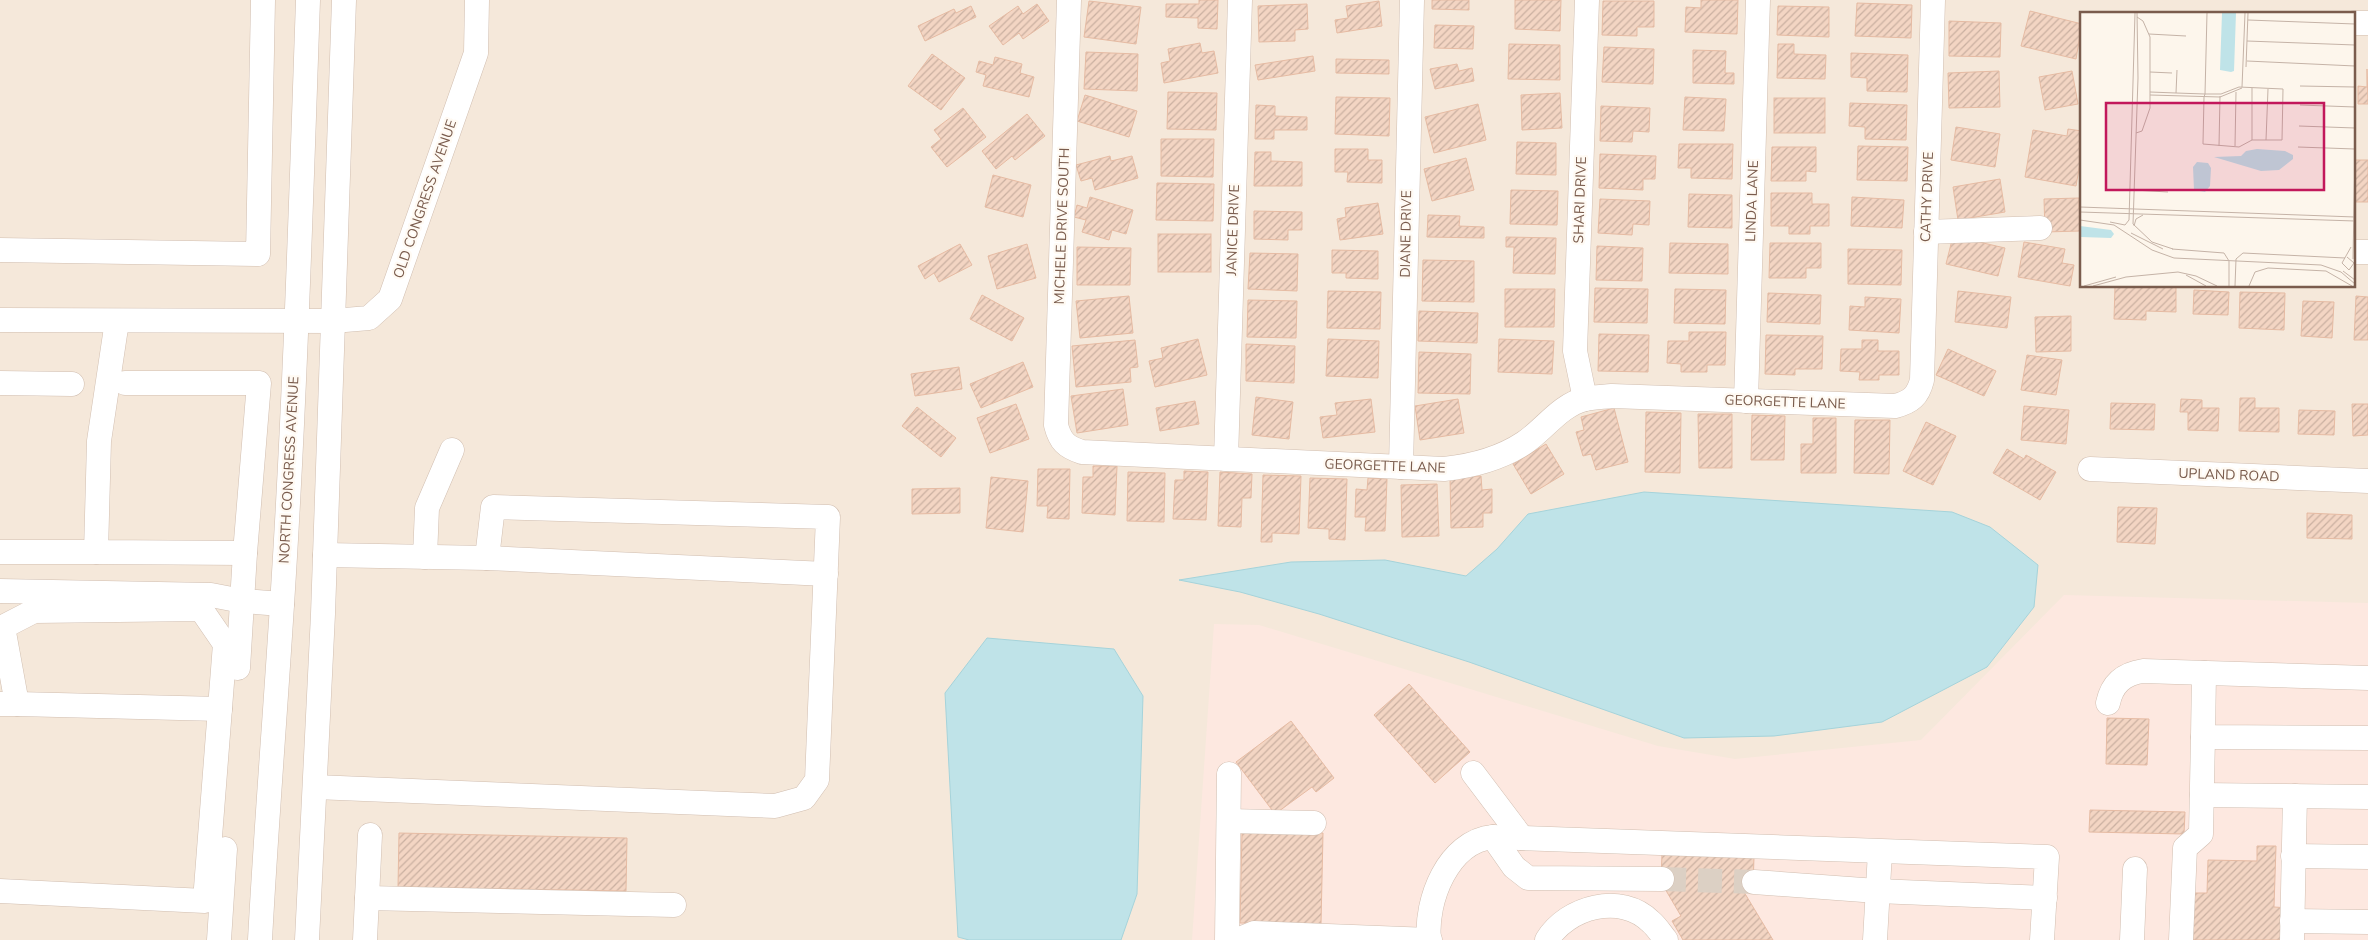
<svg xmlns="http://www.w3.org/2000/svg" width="2368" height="940" font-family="'Nunito Sans',sans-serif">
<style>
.residential{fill:#f5e8da;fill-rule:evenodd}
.commercial{fill:#fde8e0}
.water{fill:#bfe3e8;stroke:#a5d3da}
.building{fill:url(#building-hatch);stroke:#e6bba3}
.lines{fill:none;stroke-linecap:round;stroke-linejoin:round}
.minor-tunnel{stroke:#dcd0c4;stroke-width:24;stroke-dasharray:24 12;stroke-linecap:butt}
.minor-casing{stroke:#d1beb0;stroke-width:25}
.minor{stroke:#fff;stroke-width:24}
.labels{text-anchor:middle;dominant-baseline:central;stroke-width:4.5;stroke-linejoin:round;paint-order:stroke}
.street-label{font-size:14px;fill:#7a5c4d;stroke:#fffaf3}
.inset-road{fill:none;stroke:#c5b3a7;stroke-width:1}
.view{fill:#c2185b;fill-opacity:0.15;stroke:#c2185b;stroke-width:2.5}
.inset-edge{fill:none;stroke:#7a5c4d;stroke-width:2.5}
</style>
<defs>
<pattern id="building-hatch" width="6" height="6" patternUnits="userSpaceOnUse" patternTransform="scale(1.25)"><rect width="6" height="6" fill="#f3d5c3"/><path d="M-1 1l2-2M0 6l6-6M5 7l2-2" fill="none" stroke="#cab0a1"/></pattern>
</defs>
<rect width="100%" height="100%" fill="#fdf6ec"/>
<path class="residential" d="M0 0H2368V940H0ZM2082 14H2354V286H2082Z"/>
<polygon class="commercial" points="2064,595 2368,603 2368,940 1192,940 1214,624 1259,625 1658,746 1735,759 1921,740"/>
<g class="water">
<polygon points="1644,492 1952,512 1990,527 2038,565 2034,607 1987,667 1882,722 1774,736 1684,738 1469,662 1319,614 1240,592 1179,580 1291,562 1385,560 1466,576 1497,549 1528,514"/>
<polygon points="987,638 1114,649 1143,696 1137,894 1121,940 969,940 958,937 945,693"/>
</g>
<g class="building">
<polygon points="1199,0 1218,0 1217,29 1198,28 1198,18 1166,17 1166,4 1199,4"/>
<polygon points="1432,0 1469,0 1469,10 1432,9"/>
<polygon points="1515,0 1561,0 1560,31 1515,29"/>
<polygon points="1701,0 1738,0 1737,34 1685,32 1686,7 1701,8"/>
<polygon points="1089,1 1141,7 1136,44 1084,37"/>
<polygon points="1379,1 1382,26 1337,33 1335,20 1348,18 1346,6"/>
<polygon points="1603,1 1654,1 1654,27 1637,27 1637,36 1602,35"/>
<polygon points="1857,3 1912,5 1911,38 1855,36"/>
<polygon points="1037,4 1049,21 1023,39 1019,33 1003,45 989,26 1018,6 1023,14"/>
<polygon points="1307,4 1308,29 1295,30 1295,41 1259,42 1258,6"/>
<polygon points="971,6 976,17 925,41 918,26 954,9 956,13"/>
<polygon points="1778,6 1829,7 1829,37 1777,35"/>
<polygon points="2030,11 2082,24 2076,59 2021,46"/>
<polygon points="1949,21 2001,23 2000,57 1949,56"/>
<polygon points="1435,25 1474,26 1473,49 1434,48"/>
<polygon points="1200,43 1202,53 1214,51 1218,73 1164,83 1161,63 1170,61 1168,49"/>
<polygon points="1509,44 1560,45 1560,80 1508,79"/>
<polygon points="1778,44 1794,44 1794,54 1826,55 1825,79 1777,78"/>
<polygon points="1604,47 1654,49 1653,84 1602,82"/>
<polygon points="1693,50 1726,51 1725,73 1734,73 1734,84 1693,83"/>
<polygon points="1086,52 1138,54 1137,91 1084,89"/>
<polygon points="1851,53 1908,55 1907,92 1867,91 1867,78 1851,77"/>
<polygon points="932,54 965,78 941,110 908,86"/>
<polygon points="1313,56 1315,71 1258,80 1255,65"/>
<polygon points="995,57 1022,64 1020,73 1034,77 1029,97 983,86 986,75 976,72 979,61 993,65"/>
<polygon points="1336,59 1389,60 1389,74 1336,73"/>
<polygon points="1457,64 1459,71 1472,68 1474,81 1435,89 1430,69"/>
<polygon points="2367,69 2368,104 2358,104 2358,86 2367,87"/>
<polygon points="1999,71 2000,107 1949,108 1948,73"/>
<polygon points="2072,71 2078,104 2045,110 2039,77"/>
<polygon points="1168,92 1217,93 1216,130 1167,129"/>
<polygon points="1560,93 1562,128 1522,130 1521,95"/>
<polygon points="1085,95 1137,111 1129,137 1077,121"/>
<polygon points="1336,97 1390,98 1389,136 1335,134"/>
<polygon points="1685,97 1726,99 1724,131 1683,130"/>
<rect x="1774" y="98" width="51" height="35"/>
<polygon points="1850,103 1907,105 1906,140 1865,139 1865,127 1849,126"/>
<polygon points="1478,104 1486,140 1434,153 1425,117"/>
<polygon points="1256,105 1275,106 1275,116 1307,117 1307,130 1274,130 1274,139 1255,139"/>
<polygon points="1601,106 1650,108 1649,132 1633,131 1632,142 1600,141"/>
<polygon points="963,108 986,137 947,167 931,147 941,139 934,130"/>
<polygon points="1027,114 1045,136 1015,160 1012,156 996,169 982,151"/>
<polygon points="1956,127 2000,134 1995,167 1951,160"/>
<polygon points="2068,129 2082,131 2082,152 2076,186 2025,177 2033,130 2067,136"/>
<polygon points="1161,139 1214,139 1213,177 1161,176"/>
<polygon points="1517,142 1556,143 1556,175 1516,174"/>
<polygon points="1679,144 1733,144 1732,179 1691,178 1691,168 1678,168"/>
<polygon points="1858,146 1908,147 1907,181 1857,180"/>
<polygon points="1772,147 1816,147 1816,172 1806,171 1806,181 1771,181"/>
<polygon points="1335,149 1368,149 1368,160 1382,160 1382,183 1347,182 1348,172 1335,172"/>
<polygon points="1255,152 1271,152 1271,161 1302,162 1302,186 1254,186"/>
<polygon points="1600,154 1656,156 1655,179 1643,179 1643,190 1599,188"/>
<polygon points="1110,156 1111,161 1132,156 1138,178 1095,190 1092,178 1081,181 1076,165"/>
<polygon points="1466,158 1474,190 1432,201 1424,169"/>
<rect x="2354" y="160" width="14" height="42"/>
<polygon points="993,175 1031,185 1023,217 985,207"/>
<polygon points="2000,179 2005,212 1958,220 1953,187"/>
<polygon points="1157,183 1214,184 1213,221 1156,220"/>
<polygon points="1511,190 1558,191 1557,225 1510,224"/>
<polygon points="1771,193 1812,193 1812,204 1829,204 1829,226 1810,226 1810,234 1789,234 1789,226 1771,226"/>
<polygon points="1689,194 1732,195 1732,228 1688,227"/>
<polygon points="1090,197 1133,210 1126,234 1112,230 1109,240 1082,232 1086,220 1074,217 1077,205 1087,208"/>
<polygon points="1852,197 1904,200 1902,228 1851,226"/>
<polygon points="2079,198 2080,231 2045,232 2044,199"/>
<polygon points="1600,199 1650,201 1649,225 1633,224 1632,235 1598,233"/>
<polygon points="1378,203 1383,234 1340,240 1337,219 1346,217 1345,208"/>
<polygon points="1254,211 1302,212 1302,230 1288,230 1288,240 1254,239"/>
<polygon points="1428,215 1460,216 1459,226 1484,227 1484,238 1427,237"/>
<rect x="1158" y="234" width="53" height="38"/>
<polygon points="1953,236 2005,248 1998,276 1946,264"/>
<polygon points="1506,237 1556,238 1555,274 1513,273 1514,247 1506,247"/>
<polygon points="2024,242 2065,249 2062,263 2074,265 2070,286 2018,277"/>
<polygon points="1670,243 1728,244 1728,274 1669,273"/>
<polygon points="1770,243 1821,243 1821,268 1806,268 1806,278 1769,278"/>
<polygon points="960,244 972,265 939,282 934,273 925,279 918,266"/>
<polygon points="1027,244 1036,278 997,289 988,256"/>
<polygon points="1597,246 1643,248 1642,281 1596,280"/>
<polygon points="1077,247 1131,248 1130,285 1077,285"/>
<polygon points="1848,249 1902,250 1901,285 1848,284"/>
<polygon points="1332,250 1378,251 1378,279 1346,278 1346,273 1332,273"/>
<polygon points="1250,253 1298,254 1297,291 1248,289"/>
<polygon points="1423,260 1474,261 1474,302 1422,301"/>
<polygon points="2115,286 2176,287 2176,312 2146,311 2146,320 2114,319"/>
<polygon points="1595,288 1648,289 1647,323 1594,322"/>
<polygon points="1505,289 1555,289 1554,327 1505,327"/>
<polygon points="1675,289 1726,290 1725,324 1674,323"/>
<polygon points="2194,290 2229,292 2228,315 2193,314"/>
<polygon points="1328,291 1381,292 1380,329 1327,328"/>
<polygon points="1958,291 2011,297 2007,328 1955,322"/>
<polygon points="2240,292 2285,293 2284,330 2239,328"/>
<polygon points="1768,293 1821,295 1820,324 1767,322"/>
<polygon points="982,295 1024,318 1012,341 970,319"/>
<polygon points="1129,296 1133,333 1080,338 1076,301"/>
<polygon points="2356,296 2368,297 2368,340 2354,340"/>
<polygon points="1865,297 1901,299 1899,333 1849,330 1850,306 1865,307"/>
<polygon points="1248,300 1297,301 1296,338 1247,337"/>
<polygon points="2303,301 2334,302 2332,338 2301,336"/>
<polygon points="1419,311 1478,313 1477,343 1418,341"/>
<polygon points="2071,316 2071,351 2036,352 2035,317"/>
<polygon points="1689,332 1726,332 1725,365 1707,365 1707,372 1681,372 1681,364 1667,363 1668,341 1689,341"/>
<polygon points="1599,334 1649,335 1648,372 1598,371"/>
<polygon points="1766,335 1823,336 1822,369 1795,369 1795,375 1765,374"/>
<polygon points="1198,339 1207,375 1155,387 1149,361 1163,358 1161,348"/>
<polygon points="1328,339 1379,341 1378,378 1326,376"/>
<polygon points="1499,339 1554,341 1552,374 1498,372"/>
<polygon points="1135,340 1138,367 1130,368 1131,382 1076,387 1072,346"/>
<polygon points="1862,340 1878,340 1878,351 1899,351 1899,375 1879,375 1879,380 1859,380 1860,372 1840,371 1841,349 1862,349"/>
<polygon points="1246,344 1295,346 1294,383 1246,381"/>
<polygon points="1948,349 1996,371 1984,396 1936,375"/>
<polygon points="1419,352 1471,354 1470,394 1418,393"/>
<polygon points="2027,355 2062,360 2056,395 2021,390"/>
<polygon points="1023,362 1033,387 981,408 970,384"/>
<polygon points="959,367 962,389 915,396 911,374"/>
<polygon points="1123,389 1128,425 1077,433 1071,396"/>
<polygon points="1256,397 1293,402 1289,439 1252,435"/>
<polygon points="2240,398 2255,398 2255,408 2279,408 2279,432 2239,431"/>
<polygon points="1371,399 1375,432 1323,438 1320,417 1337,415 1335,403"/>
<polygon points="1458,399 1464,433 1420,440 1415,406"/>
<polygon points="2181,399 2202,400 2202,408 2219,408 2218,431 2188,430 2188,412 2180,412"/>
<polygon points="1195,401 1199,424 1160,431 1156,408"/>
<polygon points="2111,403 2155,404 2154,430 2110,429"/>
<polygon points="1016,404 1029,439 990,453 977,418"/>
<polygon points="2352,404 2368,404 2368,435 2353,436"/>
<polygon points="2024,406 2069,410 2066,444 2021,440"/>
<polygon points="917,407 956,438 941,457 902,426"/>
<polygon points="1614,408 1628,462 1596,470 1591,454 1583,456 1576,432 1584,430 1581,417"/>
<polygon points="2299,410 2335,411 2334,435 2298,434"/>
<polygon points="1646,412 1681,413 1680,473 1645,472"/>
<polygon points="1698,414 1732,414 1732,468 1699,468"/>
<polygon points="1752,415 1785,416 1784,460 1751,460"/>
<polygon points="1813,418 1836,418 1836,473 1801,473 1801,444 1813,444"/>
<polygon points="1855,420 1890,420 1889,474 1854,473"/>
<polygon points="1926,422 1956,436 1933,485 1903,471"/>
<polygon points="1546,444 1564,474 1531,494 1513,464"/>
<polygon points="2007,449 2024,459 2026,455 2056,472 2040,500 1993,473"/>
<polygon points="1093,466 1117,466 1115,515 1082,513 1083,477 1093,477"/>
<polygon points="1038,469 1070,469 1069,519 1047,518 1048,506 1037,506"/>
<polygon points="1184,471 1208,472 1206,520 1173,519 1175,480 1184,480"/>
<polygon points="1128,472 1165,473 1164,522 1127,521"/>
<polygon points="1220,472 1252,474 1251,498 1242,498 1241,527 1218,526"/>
<polygon points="1263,475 1301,476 1299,534 1272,533 1272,542 1261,542"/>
<polygon points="1481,476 1482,490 1492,489 1492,513 1483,513 1483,527 1451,528 1450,477"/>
<polygon points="991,477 1028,481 1023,532 986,528"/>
<polygon points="1310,478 1347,479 1345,540 1329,539 1329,529 1308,528"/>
<polygon points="1368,478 1387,479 1385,531 1365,531 1366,517 1355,517 1356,489 1367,490"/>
<polygon points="1437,484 1439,536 1402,537 1401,485"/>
<polygon points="960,488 960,513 912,514 912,489"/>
<polygon points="2118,507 2157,508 2155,544 2117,542"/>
<polygon points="2307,513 2352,515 2352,539 2307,538"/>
<polygon points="1409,684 1470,752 1435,783 1374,715"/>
<polygon points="2107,718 2149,719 2147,765 2106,764"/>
<polygon points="1291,721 1334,778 1316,792 1312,787 1275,814 1236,762"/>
<polygon points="2090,810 2185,812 2184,834 2089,832"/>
<polygon points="1242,831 1323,833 1321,924 1240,923"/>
<polygon points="399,833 627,838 626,891 398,887"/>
<polygon points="2257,846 2276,846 2274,907 2290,908 2289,940 2189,940 2190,893 2207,893 2208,860 2257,861"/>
<polygon points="1662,853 1754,857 1753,886 1744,892 1773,940 1683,940 1672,921 1681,916 1661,882"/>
</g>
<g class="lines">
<polyline class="minor-tunnel" points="1662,879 1754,882"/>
<g class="minor-casing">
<g id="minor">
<path d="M1069 0 1056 425C1060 441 1066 447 1082 452L1444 469C1472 466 1500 459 1524 443 1544 430 1560 405 1585 399 1594 397 1603 397 1612 396L1895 406C1911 402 1918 396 1922 380L1933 0"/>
<polyline points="2354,23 2368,23"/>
<polyline points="1926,232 2040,228"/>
<polyline points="0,250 258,254 263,0"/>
<polyline points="2354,252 2368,252"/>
<polyline points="0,320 333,321 369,318 390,299 476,53 477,0"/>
<polyline points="117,321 99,441 96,552 245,553 259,383 125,383"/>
<polyline points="0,383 72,384"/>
<polyline points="1585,399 1575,351 1587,0"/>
<polyline points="1746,401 1758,0"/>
<polyline points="1226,459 1240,0"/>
<polyline points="1401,467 1412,0"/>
<polyline points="2090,469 2368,481"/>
<polyline points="0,552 96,552"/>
<polyline points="325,555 487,558 826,574"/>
<polyline points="425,557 427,508 452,450"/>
<polyline points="0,591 211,595 242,601 282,604"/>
<polyline points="238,668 245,553"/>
<polyline points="2204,673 2203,737 2368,738"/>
<path d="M2108 703C2112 684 2123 674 2143 671L2368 678"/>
<polyline points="0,704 17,704 3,627 34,611 201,609 225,644 205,901 0,891"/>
<polyline points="17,704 220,709"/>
<polyline points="1473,773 1522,838"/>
<polyline points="315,787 775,806 804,798 817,780 828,517 493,507 487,558"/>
<polyline points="2202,795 2368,797"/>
<polyline points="1229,821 1314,823"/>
<polyline points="1493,837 1514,867 1528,878 1662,879"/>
<polyline points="2293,856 2368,857"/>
<polyline points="1754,882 1877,891 2045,898"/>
<polyline points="367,898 674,905"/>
<polyline points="2292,921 2368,922"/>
<polyline points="219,940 225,849"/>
<path d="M260 940C266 828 275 717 282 605 295 404 301 202 308 0"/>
<polyline points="307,940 323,614 344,0"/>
<polyline points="365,940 370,835"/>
<polyline points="1227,940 1229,774"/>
<polyline points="1237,940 1254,933 1430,940"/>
<path d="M1429 940C1425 901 1448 841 1493 837L2047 857 2042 940"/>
<path d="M1547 940C1567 907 1621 892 1651 922 1657 927 1661 934 1666 940"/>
<polyline points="1875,940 1880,852"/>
<polyline points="2132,940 2135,869"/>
<polyline points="2181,940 2185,848 2201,834 2203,737"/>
<polyline points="2292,940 2295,796"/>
</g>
</g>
<use href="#minor" class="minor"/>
</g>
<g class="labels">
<g class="street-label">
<text transform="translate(1927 197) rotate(-88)">CATHY DRIVE</text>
<text transform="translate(425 199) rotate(-71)">OLD CONGRESS AVENUE</text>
<text transform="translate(1580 200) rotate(-88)">SHARI DRIVE</text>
<text transform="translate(1752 201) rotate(-88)">LINDA LANE</text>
<text transform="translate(1062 226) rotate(-88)">MICHELE DRIVE SOUTH</text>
<text transform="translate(1233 230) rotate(-88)">JANICE DRIVE</text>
<text transform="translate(1406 234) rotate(-89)">DIANE DRIVE</text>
<text transform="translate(1785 402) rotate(2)">GEORGETTE LANE</text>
<text transform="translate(1385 466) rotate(2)">GEORGETTE LANE</text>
<text transform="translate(289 470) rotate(-87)">NORTH CONGRESS AVENUE</text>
<text transform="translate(2229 475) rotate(2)">UPLAND ROAD</text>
</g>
</g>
<g transform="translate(2080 12)">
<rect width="275" height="275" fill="#fdf6ec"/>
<path d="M142 1H156L154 59 151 60 140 58ZM177 137 205 139 213 143V147L199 158 181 159 134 145 161 144 166 139ZM117 150 128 151 131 156 130 174 125 180 114 178 113 155ZM0 214 31 218 34 222 31 226 1 225Z" fill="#bfe3e8"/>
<path class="inset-road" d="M57 1 58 66 53 212 72 230 93 237M168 8 275 12M69 22 106 24M167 29 275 33M167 49 275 54M166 55 168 1M70 60 92 61M220 74 275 75M162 75 165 1M70 80 96 81 125 82H141L159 75 203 77 202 128H172L159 135 123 132V131L124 85 125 82 127 1M96 81 97 58M70 83 140 85 162 76M220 93 275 95M219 114 275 116M56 121 62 119 70 96V25L63 9 57 5M172 128V76M186 128 188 77M139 134 140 84M155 134 156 80M218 135 275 137M54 178 88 180M0 195 275 205M0 200 275 209M0 208 34 213 72 238 94 246 241 253 261 260 275 272M30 210 45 213 49 208 55 1M54 214 56 207 63 203M51 221 83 237M92 237 144 241 149 249V274M267 245 274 251 269 258 262 251 271 235M273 247 275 142M263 259 275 268M106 263 126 274M4 274 36 265M13 274 46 265 98 260 116 264 137 274M155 274 156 247 163 241 265 246M169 274 175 260 188 256 246 259 272 274"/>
<path class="view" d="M26 91H244V178H26Z"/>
<rect width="275" height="275" class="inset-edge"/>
</g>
</svg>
